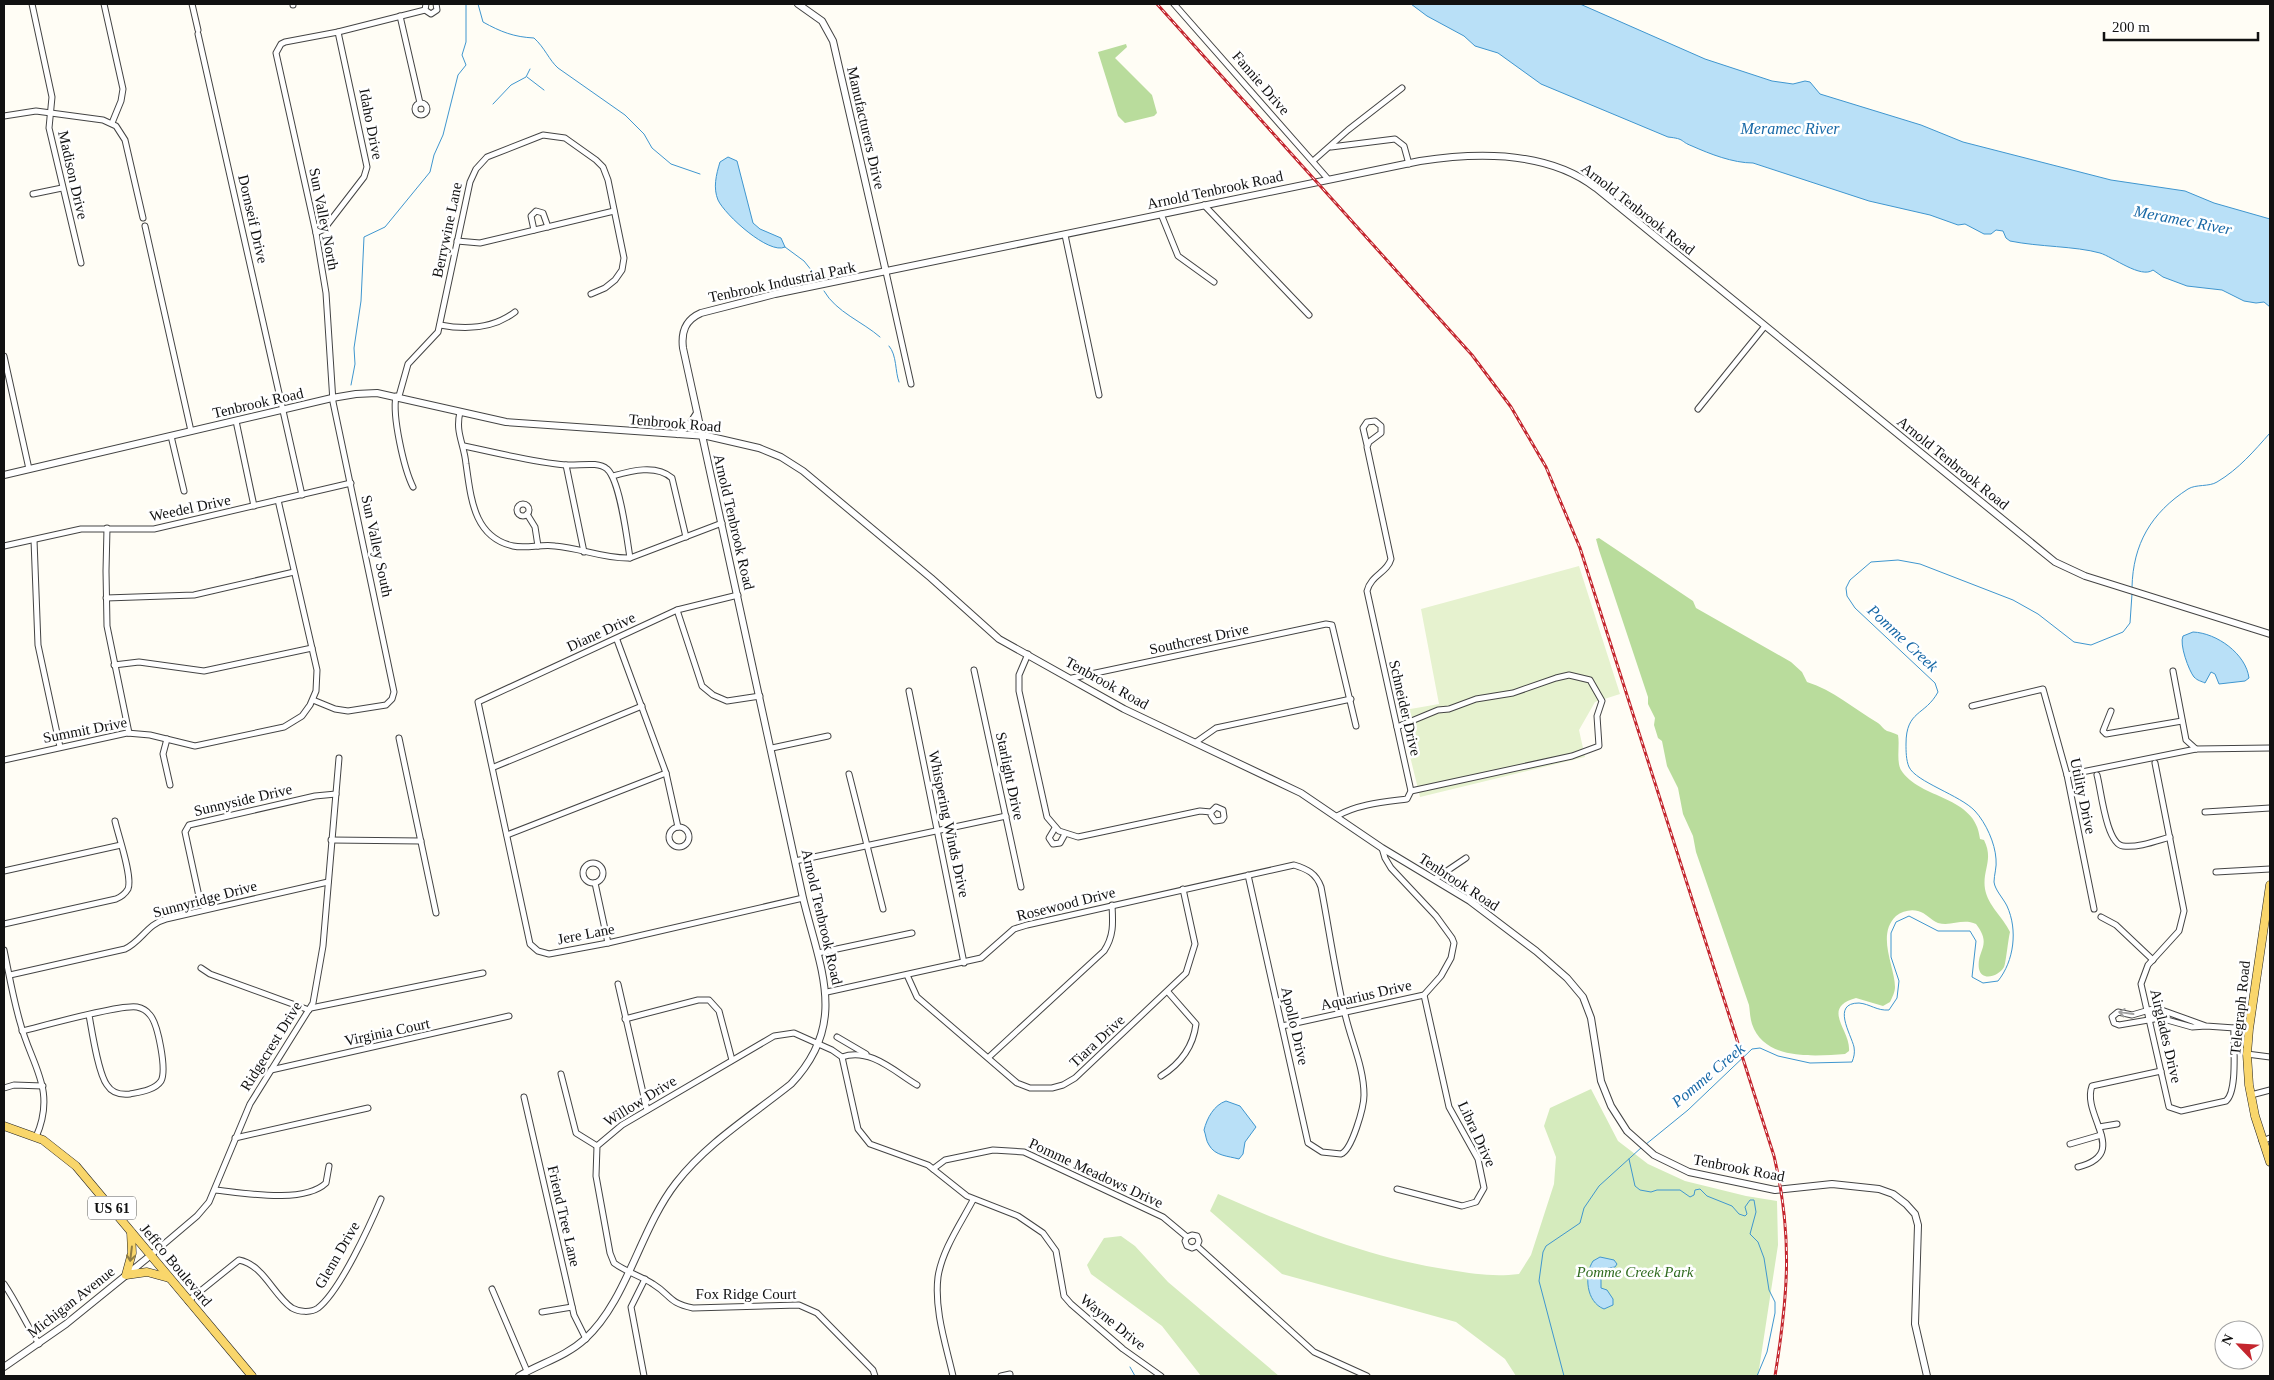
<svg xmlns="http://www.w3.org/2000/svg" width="2274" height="1380" font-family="'Times New Roman',serif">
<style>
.green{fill:#d5ebbd}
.forest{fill:#b9dc9c}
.pitch{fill:#e6f2cf}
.water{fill:#b9e0f7;stroke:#3f96cf}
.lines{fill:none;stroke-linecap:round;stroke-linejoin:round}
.stream{stroke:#3f96cf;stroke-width:1}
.minor-casing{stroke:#444;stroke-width:7}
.tertiary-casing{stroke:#444;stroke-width:8}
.primary-casing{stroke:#222;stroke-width:9}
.minor{stroke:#fff;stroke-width:5}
.tertiary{stroke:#fff;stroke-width:6}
.primary{stroke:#f9d66b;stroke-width:8}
.rail-casing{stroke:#c4262e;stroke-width:3}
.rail{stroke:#fff;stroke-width:1;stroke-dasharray:4;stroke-linecap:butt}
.oneway{stroke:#a0a0a0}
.oneway2{stroke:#917d42}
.labels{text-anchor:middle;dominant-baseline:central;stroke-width:5;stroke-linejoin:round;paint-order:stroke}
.shield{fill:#fff;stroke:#585858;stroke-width:1}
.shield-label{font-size:14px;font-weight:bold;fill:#111}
.street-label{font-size:15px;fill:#111;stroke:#fff}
.park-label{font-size:15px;font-style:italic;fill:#2f6b1f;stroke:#fff}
.water-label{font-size:16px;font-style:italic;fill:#1768a6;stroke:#fff}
</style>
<rect width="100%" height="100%" fill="#fffdf5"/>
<g class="green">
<path d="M1591 1089 1618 1141 1648 1164 1685 1181 1746 1196 1777 1201 1778 1245 1758 1376H1516L1505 1359 1456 1322 1282 1274 1210 1211 1218 1194C1293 1227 1368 1258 1450 1270 1475 1274 1494 1277 1519 1274L1531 1255 1554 1184 1556 1157 1544 1126 1550 1108Z"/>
<polygon points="1121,1236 1135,1246 1168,1282 1279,1376 1201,1376 1162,1326 1091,1274 1087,1265 1104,1238"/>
</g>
<g class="forest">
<polygon points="1126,44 1127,47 1115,58 1152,95 1157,113 1154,116 1125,123 1118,116 1098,52"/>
<path d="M1599 538 1693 601 1696 608 1791 662 1802 672 1807 682C1833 690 1854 709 1878 723 1881 725 1883 729 1887 731 1891 732 1894 733 1898 735 1900 745 1896 761 1901 770 1920 800 1976 795 1980 839L1984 840C1994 860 1982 870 1985 889 1988 906 2003 917 2010 932 2008 940 2006 962 2004 967 1999 976 1982 982 1979 969 1976 950 1993 946 1976 924 1962 918 1951 927 1938 923 1931 920 1926 913 1918 911 1911 909 1902 911 1896 916 1876 935 1895 967 1895 987 1895 992 1892 998 1890 1002L1883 1006 1856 998C1820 1008 1851 1030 1849 1051L1845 1054C1815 1056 1764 1061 1752 1024 1750 1018 1750 1011 1749 1005L1696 852 1693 836 1683 814 1678 788 1667 766 1662 741 1658 738 1654 725 1655 718 1648 704V697L1599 550 1596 539Z"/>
</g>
<polygon class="pitch" points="1579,566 1620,694 1595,702 1579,730 1585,757 1420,797 1399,711 1439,704 1421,609"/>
<g class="water">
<path d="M1411 4H1580L1705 59 1772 81 1793 84 1805 81 1810 82 1820 94 1921 125 1963 142 2111 180 2185 191 2214 203 2270 219V307L2264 302 2256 303 2244 301 2222 290 2187 286 2163 277 2153 270C2141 279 2113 257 2100 253 2075 246 2039 247 2010 241L2006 238 2003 231 1996 230 1991 234H1984L1965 224 1958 225 1930 215 1869 201 1753 163C1733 163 1710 154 1692 146 1679 141 1686 139 1668 137L1541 84 1498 53 1475 46 1464 36 1427 16Z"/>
<path d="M728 157 737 161 753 223 760 229 781 238 785 247C769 255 725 215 718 200 713 188 716 175 720 162Z"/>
<path d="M2193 632C2217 633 2246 654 2249 678L2245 681 2219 684 2215 674 2211 672 2205 683C2201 681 2198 681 2194 677 2189 671 2179 644 2183 636Z"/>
<path d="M1226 1101 1240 1106 1256 1127 1245 1142 1243 1154 1239 1159C1228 1156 1215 1156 1209 1145 1206 1141 1206 1135 1204 1130 1207 1118 1214 1105 1226 1101Z"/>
<path d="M1600 1257 1614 1260 1617 1264 1615 1267 1608 1268 1601 1278V1288L1607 1290 1613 1299V1305L1604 1309C1586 1302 1584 1275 1593 1261Z"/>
</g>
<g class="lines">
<g class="stream">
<path d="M478 4 483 22C501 32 514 37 534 38 545 48 549 60 558 68L625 115 644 134 652 148 671 164 700 174"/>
<polyline points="527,77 544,90"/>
<polyline points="493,104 511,85 526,77 530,69"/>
<polyline points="785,247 804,261 820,281"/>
<path d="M824 291C836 312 863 322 880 337"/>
<path d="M889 346C897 355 895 372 899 382"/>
<polyline points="351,385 355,364 354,348 361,301 364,237 385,227 430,172 434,155 443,135 458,75 466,65 462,55 466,42 466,4"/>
<path d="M2132 587C2133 544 2151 513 2188 489 2196 484 2209 487 2217 482 2239 469 2254 451 2270 433"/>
<path d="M1645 1145 1688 1110 1752 1049 1760 1048 1778 1056 1810 1063 1852 1062C1854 1057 1855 1053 1854 1047 1851 1034 1831 1003 1859 1003 1870 1004 1877 1011 1889 1010L1897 998 1899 981 1891 957V933L1896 922 1909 916 1938 931H1970L1976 941 1972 977 1983 983 1998 981C2014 961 2018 930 2007 906 2003 898 1995 890 1994 882 1994 875 1997 867 1996 859 1995 843 1986 823 1975 811 1960 795 1916 782 1909 767 1906 760 1906 751 1906 744 1906 710 1925 716 1938 692L1935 683 1855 608 1847 596 1846 588 1850 580 1871 562 1898 560 1920 564 2013 600 2038 614 2074 642 2091 645 2123 632 2130 623 2132 594"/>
<polyline points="1629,1159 1635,1186 1640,1190 1651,1192 1657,1190 1680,1190 1690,1197 1694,1195 1695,1190 1700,1189 1707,1196 1732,1206 1739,1214 1745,1216 1747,1214 1745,1207 1750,1200 1754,1200 1756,1212 1750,1234 1758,1242 1764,1258 1769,1290 1775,1302 1775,1313 1767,1352 1757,1376"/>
<polyline points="1130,1367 1135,1376"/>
<polyline points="1564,1376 1539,1281 1543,1252 1546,1246 1580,1223 1584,1208 1599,1186 1642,1147"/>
</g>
<g class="minor-casing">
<g id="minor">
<polyline points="32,4 52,97 49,128 81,263"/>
<polyline points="104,4 123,89 121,101 112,123"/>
<polyline points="192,4 198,30"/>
<polyline points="293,4 293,5"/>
<polyline points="426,4 425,10 431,14 437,10 436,4"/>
<polyline points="1174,4 1328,179"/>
<polyline points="400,16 420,103"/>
<polyline points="198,34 302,495"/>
<circle cx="421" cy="109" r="6"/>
<polyline points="4,116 36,111 103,120 116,126 125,140 143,218"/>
<polyline points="1331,147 1395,139 1404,146 1409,164"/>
<polyline points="1313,161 1348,130 1402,88"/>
<polyline points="33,194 62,188"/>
<polyline points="1204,205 1309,315"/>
<polyline points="1161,214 1178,256 1214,282"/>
<polyline points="145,226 191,431"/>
<polyline points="534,230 531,216 536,211 543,213 548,227"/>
<polyline points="316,233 324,229 364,177 367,167 338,32"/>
<polyline points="1065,235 1099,395"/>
<polyline points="457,241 480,243 614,211"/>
<polyline points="886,272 911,384"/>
<path d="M440 325C466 330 494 328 515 312"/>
<polyline points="4,356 29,469"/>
<path d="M396 396C392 416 404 469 413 487"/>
<polyline points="399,396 408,364 438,332 470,182 476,169 487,157 543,135 565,138 596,160 603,167 608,180 624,258 622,270 615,280 605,288 591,294"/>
<polyline points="1698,409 1765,326"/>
<path d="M460 412C455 433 464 443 466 464 471 497 473 537 513 546 526 549 541 544 555 546 581 548 604 559 630 558L722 523"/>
<polyline points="236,421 254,506"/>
<polyline points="171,436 184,491"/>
<path d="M464 446C498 453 532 462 566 465 579 466 598 461 607 469 620 480 627 539 630 558"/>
<polyline points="566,465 584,552"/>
<path d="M613 476C631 471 656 464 672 478L686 537"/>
<circle cx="523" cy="510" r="6"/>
<polyline points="527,514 535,527 538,546"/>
<polyline points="107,528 106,571 107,626 129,733"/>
<polyline points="34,540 38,645 60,747"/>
<polyline points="4,546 81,529 154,529 351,483"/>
<polyline points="738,595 677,610 478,702 530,944 538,951 549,954 608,943 803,898"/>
<polyline points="106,598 194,595 294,572"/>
<polyline points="677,610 702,686 713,695 727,701 760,696"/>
<polyline points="617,640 666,773 678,827"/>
<polyline points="1028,654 1019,675 1019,691 1047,817 1059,831 1078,837 1200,811 1211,812 1216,807 1223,810 1224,817 1222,820 1215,821 1211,815 1211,812"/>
<polyline points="114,665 139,662 204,671 312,648"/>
<polyline points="974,670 1021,887"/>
<polyline points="2173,671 2186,740 2196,749"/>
<polyline points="1072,678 1326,624 1332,625 1356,726"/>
<polyline points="909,691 964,963"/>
<polyline points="313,700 335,709 348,711 386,705 392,699 394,692 333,402 326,293 316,233 276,53 281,44 285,42 338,32 425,10"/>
<polyline points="1972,706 2043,689 2067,775 2094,909"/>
<polyline points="2111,711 2103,731 2106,734 2182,721"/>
<polyline points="1397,727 1438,710 1449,709 1476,699 1513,693 1556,678 1569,675 1590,680 1602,701 1597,716 1599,746 1572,756 1411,791"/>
<polyline points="399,738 436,913"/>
<polyline points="167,739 163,754 170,785"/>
<polyline points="1196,742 1216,728 1351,699"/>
<polyline points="772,748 828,736"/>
<polyline points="4,760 127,733 150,735 195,746 284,727 302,716 310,705 316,691 317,670 278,500"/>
<path d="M2155 763 2184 911 2179 931 2148 965 2141 984 2169 1107 2181 1111 2226 1101C2238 1091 2233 1044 2234 1028"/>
<polyline points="494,767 642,706"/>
<polyline points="849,774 883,909"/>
<polyline points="2067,775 2196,749 2270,748"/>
<path d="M2097 775C2101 789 2106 844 2123 846 2138 848 2156 841 2170 837"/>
<polyline points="2205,812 2270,808"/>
<path d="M1337 816C1358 804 1384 802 1407 799L1411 791 1367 591C1371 575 1387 573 1391 559L1367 447 1369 442 1381 433V426L1375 421 1367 422 1363 428 1367 445"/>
<circle cx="679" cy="837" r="10"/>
<polyline points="1055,828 1049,838 1053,844 1060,843 1065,834"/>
<polyline points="507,835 666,773"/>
<polyline points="331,840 421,841"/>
<polyline points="795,861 1006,816"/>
<circle cx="593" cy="873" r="10"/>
<polyline points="4,871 121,845"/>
<polyline points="2216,872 2270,869"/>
<polyline points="1435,879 1466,858"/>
<polyline points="595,883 608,943"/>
<polyline points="209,908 204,907 200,901 185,832 189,825 315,796 336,794"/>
<polyline points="2101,917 2116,925 2153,960"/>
<path d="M4 924 116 899C121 897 125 894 128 889 133 877 118 835 115 821"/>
<path d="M4 950C9 974 13 998 20 1022 31 1065 57 1089 36 1137"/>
<polyline points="818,953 912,933"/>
<polyline points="201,968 210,974 309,1010"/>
<path d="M10 975 125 949C142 941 147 924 166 919L328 882"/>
<polyline points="907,975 917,997 1017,1083 1030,1088 1052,1088 1063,1085 1075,1078 1186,973 1195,944 1183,889"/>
<polyline points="618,984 647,1110"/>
<path d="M827 992 981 958 1014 929 1027 925 1294 865C1307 869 1316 873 1321 887 1329 929 1335 972 1345 1014 1351 1041 1364 1067 1364 1095 1364 1107 1352 1150 1341 1154L1322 1152 1308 1143 1248 875"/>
<polyline points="311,1008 483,973"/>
<polyline points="625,1019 698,1000 709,1000 719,1011 732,1060"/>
<polyline points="1282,1026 1424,995 1441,976 1451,958 1454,943 1452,938 1436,916 1391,868 1385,858 1382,848"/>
<polyline points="2206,1026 2156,1008 2132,1015 2118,1012 2112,1017 2114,1023 2119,1025 2160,1018 2192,1027 2206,1026 2249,1029"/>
<path d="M22 1031C43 1026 121 1004 137 1007 142 1008 147 1011 150 1015 158 1024 167 1070 161 1081 155 1090 140 1092 130 1094 121 1095 112 1093 107 1085 98 1073 92 1031 89 1015"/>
<polyline points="837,1037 866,1054"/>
<polyline points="2247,1054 2270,1057"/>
<path d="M842 1057C870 1047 895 1072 917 1085"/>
<path d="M989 1057 1104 951C1114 936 1113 923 1112 905"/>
<polyline points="271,1070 509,1016"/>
<polyline points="561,1074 576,1133 597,1146"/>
<path d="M1161 1076C1180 1064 1193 1048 1196 1024L1168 992"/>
<polyline points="4,1088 14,1085 43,1086"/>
<polyline points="2251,1095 2270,1090"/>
<polyline points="524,1097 574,1315 586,1339"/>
<polyline points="2099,1127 2117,1124"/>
<polyline points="235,1138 368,1108"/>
<polyline points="2262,1141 2270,1138"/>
<polyline points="2070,1144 2101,1135"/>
<path d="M2078 1167C2131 1154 2081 1116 2092 1086L2161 1071"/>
<polyline points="933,1169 945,1160 993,1150 1024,1152 1163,1217 1187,1237"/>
<polyline points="1397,1189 1462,1206 1476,1202 1484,1188 1478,1159 1449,1107 1424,995"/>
<path d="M215 1190C244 1193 304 1204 326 1183L329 1166"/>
<polyline points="1187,1237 1192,1235 1197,1236 1199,1241 1197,1246"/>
<polyline points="1187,1237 1185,1241 1187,1246 1192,1248 1197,1246"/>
<polyline points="1197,1246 1314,1352 1367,1376"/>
<polyline points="151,1255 197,1216 209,1202 250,1104 313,1003 323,946 339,758"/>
<path d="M4 1284C17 1303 26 1324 39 1344"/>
<polyline points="492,1289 527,1371"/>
<path d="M188 1301 239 1260C264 1265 273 1295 292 1308 299 1312 311 1313 318 1308 340 1291 370 1225 381 1199"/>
<polyline points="542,1312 572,1307"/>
<polyline points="644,1376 631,1307 645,1279"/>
<path d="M875 1376 873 1370 817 1313 799 1305 693 1308C668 1303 671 1295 653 1284 641 1276 626 1272 614 1263L610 1253 596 1176 597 1146 622 1125 774 1036 794 1033 832 1050 842 1057 858 1129 870 1144 928 1165 967 1196 1018 1216 1043 1233 1056 1251 1064 1296 1071 1304 1123 1349 1161 1376"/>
<path d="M953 1376C946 1345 934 1310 938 1277 942 1250 961 1223 973 1200"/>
<polyline points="1001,1376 1010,1374"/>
</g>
</g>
<g class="tertiary-casing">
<g id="tertiary">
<polyline points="798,4 822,21 833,41 886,272"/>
<polyline points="678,434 690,424 697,413"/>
<polyline points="4,475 332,398 356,394 377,393 506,422 707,436 759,448 781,457 803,471 931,578 999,639 1124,709 1301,793 1382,848 1470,901 1536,951 1567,978 1583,997 1591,1018 1601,1081 1611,1106 1627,1131 1654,1155 1689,1172 1775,1190 1832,1184 1879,1189 1893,1194 1906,1204 1915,1214 1918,1225 1915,1324 1927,1376"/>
<polyline points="4,1367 66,1324 151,1255"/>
<path d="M519 1376C541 1363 565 1357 585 1339 627 1301 640 1229 676 1183 707 1143 751 1116 791 1084 849 1023 820 969 803 898L683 348C681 332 685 320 701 313L775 294 1420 161C1478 152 1548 151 1596 188L2055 562 2085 576 2270 634"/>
</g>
</g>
<g class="primary-casing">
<g id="primary">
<polyline points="2270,885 2249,1029 2247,1054 2249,1085 2255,1116 2270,1162"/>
<polyline points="4,1126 43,1140 76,1166 252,1376"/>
<polyline points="131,1232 132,1253 126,1275 147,1272 169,1278"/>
</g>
</g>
<use href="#minor" class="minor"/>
<use href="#tertiary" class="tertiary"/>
<use href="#primary" class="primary"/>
<g class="rail-casing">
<path id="rail" d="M1157 4 1472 355 1511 407 1546 467 1580 548 1774 1156C1793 1236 1788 1296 1775 1376"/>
</g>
<use href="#rail" class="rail"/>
</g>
<defs><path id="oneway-shaft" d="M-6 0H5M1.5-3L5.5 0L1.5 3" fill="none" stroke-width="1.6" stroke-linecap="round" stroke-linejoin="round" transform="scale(1.25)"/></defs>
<use class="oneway" href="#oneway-shaft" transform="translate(2126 1013) rotate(-172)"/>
<use class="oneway2" href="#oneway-shaft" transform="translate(131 1254) rotate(97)"/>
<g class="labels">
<rect class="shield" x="88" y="1196.5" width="48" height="23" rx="4"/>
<g class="shield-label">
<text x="112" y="1208">US 61</text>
</g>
<g class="street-label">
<text transform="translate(1261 83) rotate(49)">Fannie Drive</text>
<text transform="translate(371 124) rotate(79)">Idaho Drive</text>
<text transform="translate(866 128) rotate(77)">Manufacturers Drive</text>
<text transform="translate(73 175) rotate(77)">Madison Drive</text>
<text transform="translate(1215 190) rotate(-12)">Arnold Tenbrook Road</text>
<text transform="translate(1638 209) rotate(38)">Arnold Tenbrook Road</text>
<text transform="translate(253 219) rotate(77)">Dornseif Drive</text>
<text transform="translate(324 219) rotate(79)">Sun Valley North</text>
<text transform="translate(447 230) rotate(-78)">Berrywine Lane</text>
<text transform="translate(782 282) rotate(-12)">Tenbrook Industrial Park</text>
<text transform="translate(258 403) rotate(-13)">Tenbrook Road</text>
<text transform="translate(675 423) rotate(5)">Tenbrook Road</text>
<text transform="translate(1953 463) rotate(39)">Arnold Tenbrook Road</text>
<text transform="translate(190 508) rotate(-12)">Weedel Drive</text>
<text transform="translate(734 522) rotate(77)">Arnold Tenbrook Road</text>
<text transform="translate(377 546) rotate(78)">Sun Valley South</text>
<text transform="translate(601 632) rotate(-25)">Diane Drive</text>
<text transform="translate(1199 639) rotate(-12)">Southcrest Drive</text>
<text transform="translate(1107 683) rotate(29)">Tenbrook Road</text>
<text transform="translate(1405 708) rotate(77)">Schneider Drive</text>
<text transform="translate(85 730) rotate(-11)">Summit Drive</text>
<text transform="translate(1010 776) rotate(78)">Starlight Drive</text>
<text transform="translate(2083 796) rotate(78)">Utility Drive</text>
<text transform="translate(243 800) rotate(-13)">Sunnyside Drive</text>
<text transform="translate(949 824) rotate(78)">Whispering Winds Drive</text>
<text transform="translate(1459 882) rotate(33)">Tenbrook Road</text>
<text transform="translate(205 899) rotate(-15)">Sunnyridge Drive</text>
<text transform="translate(1066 904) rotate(-14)">Rosewood Drive</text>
<text transform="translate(822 917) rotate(77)">Arnold Tenbrook Road</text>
<text transform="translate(586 934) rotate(-11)">Jere Lane</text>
<text transform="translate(1366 995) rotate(-13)">Aquarius Drive</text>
<text transform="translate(2240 1008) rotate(-84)">Telegraph Road</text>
<text transform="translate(1295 1026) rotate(77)">Apollo Drive</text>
<text transform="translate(387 1032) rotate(-12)">Virginia Court</text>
<text transform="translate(2166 1036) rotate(77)">Airglades Drive</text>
<text transform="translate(1097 1041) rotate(-43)">Tiara Drive</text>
<text transform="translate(271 1046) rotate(-58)">Ridgecrest Drive</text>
<text transform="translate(640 1101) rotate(-32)">Willow Drive</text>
<text transform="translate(1477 1134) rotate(65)">Libra Drive</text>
<text transform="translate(1739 1168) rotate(11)">Tenbrook Road</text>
<text transform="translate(1096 1173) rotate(25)">Pomme Meadows Drive</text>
<text transform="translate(564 1216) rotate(77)">Friend Tree Lane</text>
<text transform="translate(337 1255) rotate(-60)">Glenn Drive</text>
<text transform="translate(176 1265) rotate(50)">Jeffco Boulevard</text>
<text x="746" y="1294">Fox Ridge Court</text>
<text transform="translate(71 1302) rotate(-38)">Michigan Avenue</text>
<text transform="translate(1113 1322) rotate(39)">Wayne Drive</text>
</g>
<g class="park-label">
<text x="1635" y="1272">Pomme Creek Park</text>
</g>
<g class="water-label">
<text x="1790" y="128">Meramec River</text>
<text transform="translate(2183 220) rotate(11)">Meramec River</text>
<text transform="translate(1903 638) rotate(43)">Pomme Creek</text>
<text transform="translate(1708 1075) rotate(-40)">Pomme Creek</text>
</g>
</g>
<rect width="2274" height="1380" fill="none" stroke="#111111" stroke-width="10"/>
<g transform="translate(2239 1345) rotate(295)"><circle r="24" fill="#ffffff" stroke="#a0a0a0"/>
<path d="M0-4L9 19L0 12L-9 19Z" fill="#c4262e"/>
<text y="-8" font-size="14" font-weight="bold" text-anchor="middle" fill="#111111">N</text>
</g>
<path d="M2104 32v8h154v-8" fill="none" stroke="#111111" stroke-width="2.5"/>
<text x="2112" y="32" font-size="15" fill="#111111" stroke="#ffffff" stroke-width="4" paint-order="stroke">200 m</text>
</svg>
